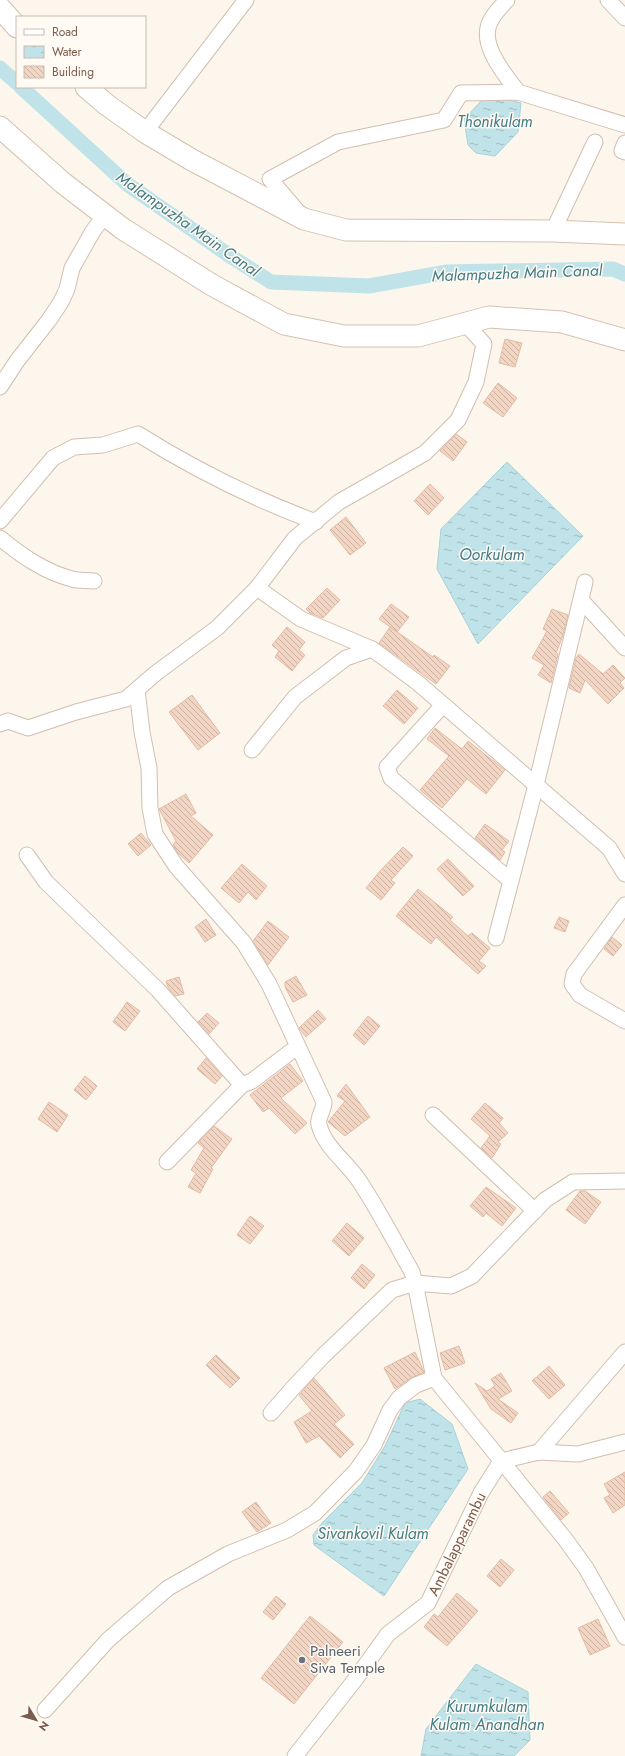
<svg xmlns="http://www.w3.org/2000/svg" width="625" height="1756" font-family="Jost,sans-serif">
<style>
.water{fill:url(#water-ripples);stroke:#a5d3da}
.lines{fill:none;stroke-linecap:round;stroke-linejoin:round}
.canal{stroke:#bfe3e8;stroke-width:15}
.building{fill:url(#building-back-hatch);stroke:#e6bba3}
.street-casing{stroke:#d1beb0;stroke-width:17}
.secondary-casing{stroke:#d6c0b0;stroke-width:23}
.street{stroke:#fff;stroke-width:15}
.secondary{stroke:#fff;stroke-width:21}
.worship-dot{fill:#6b7280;stroke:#fffaf3;stroke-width:1.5}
.labels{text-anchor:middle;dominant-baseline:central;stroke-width:3;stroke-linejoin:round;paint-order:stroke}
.street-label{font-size:15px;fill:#7a5c4d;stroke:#fffaf3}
.worship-label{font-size:15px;fill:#5b616d;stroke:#fffaf3;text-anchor:start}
.water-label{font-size:16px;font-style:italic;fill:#437c86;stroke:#fffaf3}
</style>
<defs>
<pattern id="water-ripples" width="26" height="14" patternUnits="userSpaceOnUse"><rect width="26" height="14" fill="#bfe3e8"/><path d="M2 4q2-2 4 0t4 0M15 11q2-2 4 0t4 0" fill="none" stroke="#a0bbbe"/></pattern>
<pattern id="building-back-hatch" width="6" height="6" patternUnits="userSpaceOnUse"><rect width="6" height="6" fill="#f3d5c3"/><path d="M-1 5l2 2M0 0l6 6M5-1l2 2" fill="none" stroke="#cab0a1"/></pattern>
</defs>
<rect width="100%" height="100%" fill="#fdf6ec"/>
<g class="water">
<polygon points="488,94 521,103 518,132 495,156 476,153 468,145 464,119"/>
<polygon points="507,462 583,536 478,644 437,569 441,529"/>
<polygon points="420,1399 452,1424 468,1469 384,1596 314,1545 313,1535 322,1523 362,1483 385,1446 405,1403"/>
<polygon points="476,1664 528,1692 530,1740 514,1756 421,1756 426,1729"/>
</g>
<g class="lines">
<g class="canal">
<polyline points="0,68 17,83"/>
<polyline points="21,87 127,184 230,256 271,282 369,286 447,272 613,269 625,274"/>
</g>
</g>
<g class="building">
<polygon points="505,339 522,343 515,367 499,363"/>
<polygon points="498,383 517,398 503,417 483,403"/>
<polygon points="456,434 467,442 453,461 440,451"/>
<polygon points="430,484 444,498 428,515 414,501"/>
<polygon points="346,517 366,543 350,555 330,530"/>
<polygon points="327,588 340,600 323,618 310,613 306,609"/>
<polygon points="391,604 409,617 397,632 379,619"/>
<polygon points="552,609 568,615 562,638 556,653 558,654 551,683 538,675 544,665 532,658 547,631 543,629"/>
<polygon points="287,627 305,642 299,650 305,655 292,671 275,657 279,651 272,645"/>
<polygon points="390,627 433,657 434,655 450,666 436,684 379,643"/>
<polygon points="579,654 603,674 613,665 625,678 620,683 624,688 608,704 585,680 580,693 569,688 576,658"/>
<polygon points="397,690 418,708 404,724 383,706"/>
<polygon points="192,695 220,733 198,750 169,712"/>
<polygon points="435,728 462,749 468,741 505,770 486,794 467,779 442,808 420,790 449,756 427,739"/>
<polygon points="186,794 196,813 191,816 213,835 189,863 178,853 173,845 176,841 159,809"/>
<polygon points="485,824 509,841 502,850 505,852 500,860 475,838"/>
<polygon points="141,833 151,845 138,856 128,844"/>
<polygon points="403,847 413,856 391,880 395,883 381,900 366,888 380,871"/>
<polygon points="448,859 474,886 463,896 437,869"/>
<polygon points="242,864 267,886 256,900 248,892 239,903 221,888"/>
<polygon points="418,889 453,917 450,920 468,936 472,933 490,948 479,961 486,966 478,974 436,937 431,944 396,916"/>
<polygon points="559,917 569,921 565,932 554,928"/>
<polygon points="206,919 216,935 205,942 195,927"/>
<polygon points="268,921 289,937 268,965 253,941"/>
<polygon points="612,937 622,945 613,956 604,949"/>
<polygon points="296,976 307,995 293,1002 285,987 285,982"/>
<polygon points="179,977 184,994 175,996 168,987 166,981"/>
<polygon points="127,1002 140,1011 125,1031 113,1022"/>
<polygon points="318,1010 326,1019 306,1037 299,1028"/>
<polygon points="207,1013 219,1023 209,1034 198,1022"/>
<polygon points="368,1016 380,1026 364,1045 353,1035"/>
<polygon points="206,1058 222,1076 215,1084 197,1069"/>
<polygon points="290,1064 303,1081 281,1098 307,1123 295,1134 269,1108 263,1112 250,1095"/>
<polygon points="85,1076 97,1086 86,1100 74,1090"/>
<polygon points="346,1084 370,1117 345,1136 328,1122 345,1101 337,1096"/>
<polygon points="49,1102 68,1115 57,1132 38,1119"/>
<polygon points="485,1103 503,1118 499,1123 508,1133 498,1142 501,1144 492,1158 481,1148 490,1136 471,1119"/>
<polygon points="214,1126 232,1139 211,1168 213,1169 200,1193 188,1187 196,1173 191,1170 204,1148 198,1143"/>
<polygon points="486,1187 516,1208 502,1226 486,1213 483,1217 470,1206"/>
<polygon points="580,1191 585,1191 601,1202 585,1224 566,1210"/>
<polygon points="250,1216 264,1226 250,1244 237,1235"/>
<polygon points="347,1223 364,1238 349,1256 332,1241"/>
<polygon points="362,1264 375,1275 364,1289 351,1278"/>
<polygon points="459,1346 465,1363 445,1370 440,1353"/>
<polygon points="415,1352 424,1372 411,1378 395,1389 384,1368"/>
<polygon points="216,1355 240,1378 230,1388 206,1365"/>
<polygon points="549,1366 565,1385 549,1399 532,1381"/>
<polygon points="501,1373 512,1391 498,1399 518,1413 511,1423 491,1409 475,1383 487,1391 495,1386 491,1379"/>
<polygon points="314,1378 345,1415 334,1424 354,1444 340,1458 319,1436 306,1443 294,1422 312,1411 299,1395"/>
<polygon points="625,1472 625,1505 613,1513 604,1498 610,1495 604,1484"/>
<polygon points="550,1491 569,1513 561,1520 543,1497"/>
<polygon points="256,1502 271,1523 257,1532 242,1512"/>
<polygon points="501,1559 514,1570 500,1587 487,1576"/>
<polygon points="457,1593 478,1611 447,1646 424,1627 434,1614 438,1617"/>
<polygon points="276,1596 286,1604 273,1620 263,1612"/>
<polygon points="310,1616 343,1642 294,1704 261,1678"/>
<polygon points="598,1619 610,1646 590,1655 578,1628"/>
</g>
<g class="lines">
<g class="street-casing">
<g id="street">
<path d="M507 0C500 8 490 17 488 28 483 49 506 76 518 92"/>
<polyline points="608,0 625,18"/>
<polyline points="145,132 246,0"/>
<polyline points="625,143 622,151 625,152"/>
<polyline points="299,213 270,179 338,142 444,120 461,93 518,92 625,125"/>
<polyline points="553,231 595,142"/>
<polyline points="0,387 17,361 49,320 61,302 67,289 72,268 93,231 105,215"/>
<path d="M0 521 53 458 74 447 103 445 138 434C194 469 254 499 316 522"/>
<path d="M0 538C22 556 45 572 72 579 79 581 87 580 94 581"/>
<polyline points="257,588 301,619 372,649 418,683 609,848 625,874"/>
<polyline points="582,601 625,648"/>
<path d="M137 690 142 732 149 768 150 808 155 834 176 866 244 943 269 984 324 1102C324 1111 317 1117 319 1125 325 1148 348 1163 360 1182 379 1211 395 1242 412 1272L415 1283 392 1290 323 1356 292 1389 271 1413"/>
<polyline points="443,705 387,767 391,778 511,881"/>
<polyline points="0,724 8,721 28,728 76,712 126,699 156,673 217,628 257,588 295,538 339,502 425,453 458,420 476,382 484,344 465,323"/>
<polyline points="252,750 295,697 346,658 372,649"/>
<polyline points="27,855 46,882 158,990 242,1085"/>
<polyline points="625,905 574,974 572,984 580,995 625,1021"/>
<polyline points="496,938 536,785 585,582"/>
<polyline points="433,1115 535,1211"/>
<polyline points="167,1162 242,1085 252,1081 297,1047"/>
<polyline points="625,1181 573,1182 545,1200 472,1276 451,1286 415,1283 434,1378 565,1539 586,1568 625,1637"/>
<polyline points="539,1452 625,1352"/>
<polyline points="45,1710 108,1640 168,1588 228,1554 287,1530 315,1513 356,1471 374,1445 390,1410 399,1398 416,1385 434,1378"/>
<polyline points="295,1756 354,1681 388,1634 428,1603 481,1493 501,1461 539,1452 578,1454 625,1442"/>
</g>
</g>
<g class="secondary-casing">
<g id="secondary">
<polyline points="0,8 17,27"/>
<polyline points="86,87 107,105 145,132 192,160 304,219 346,230 553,231 625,234"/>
<polyline points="0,127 63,183 123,229 212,285 284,324 344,336 418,336 489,317 562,322 625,340"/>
</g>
</g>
<use href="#street" class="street"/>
<use href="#secondary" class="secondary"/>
</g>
<circle class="worship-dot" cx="302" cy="1660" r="4"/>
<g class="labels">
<g class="street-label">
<text transform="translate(457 1544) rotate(-64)">Ambalapparambu</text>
</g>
<g class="worship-label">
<text x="310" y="1651">Palneeri<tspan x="310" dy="17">Siva Temple</tspan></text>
</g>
<g class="water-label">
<text x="495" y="121">Thonikulam</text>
<text transform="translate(188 224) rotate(35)">Malampuzha Main Canal</text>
<text transform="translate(517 273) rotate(-2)">Malampuzha Main Canal</text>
<text x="492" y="554">Oorkulam</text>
<text x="373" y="1533">Sivankovil Kulam</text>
<text x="487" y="1706">Kurumkulam<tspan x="487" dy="18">Kulam Anandhan</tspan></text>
</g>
</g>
<rect x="16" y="16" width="130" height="72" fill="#fffaf3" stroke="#cabbb1"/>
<rect x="24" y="29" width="20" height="6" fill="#ffffff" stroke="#cabbb1"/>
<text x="52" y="36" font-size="12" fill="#7a5c4d">Road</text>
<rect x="24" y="46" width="20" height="12" fill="url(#water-ripples)" stroke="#cabbb1"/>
<text x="52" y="56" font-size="12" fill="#7a5c4d">Water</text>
<rect x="24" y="66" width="20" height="12" fill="url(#building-back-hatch)" stroke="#cabbb1"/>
<text x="52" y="76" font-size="12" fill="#7a5c4d">Building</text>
<g transform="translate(36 1720) rotate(128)" stroke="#fffaf3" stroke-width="3" paint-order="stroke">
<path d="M0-3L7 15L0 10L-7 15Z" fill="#7a5c4d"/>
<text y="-6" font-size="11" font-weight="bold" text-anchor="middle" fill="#7a5c4d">N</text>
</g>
</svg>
